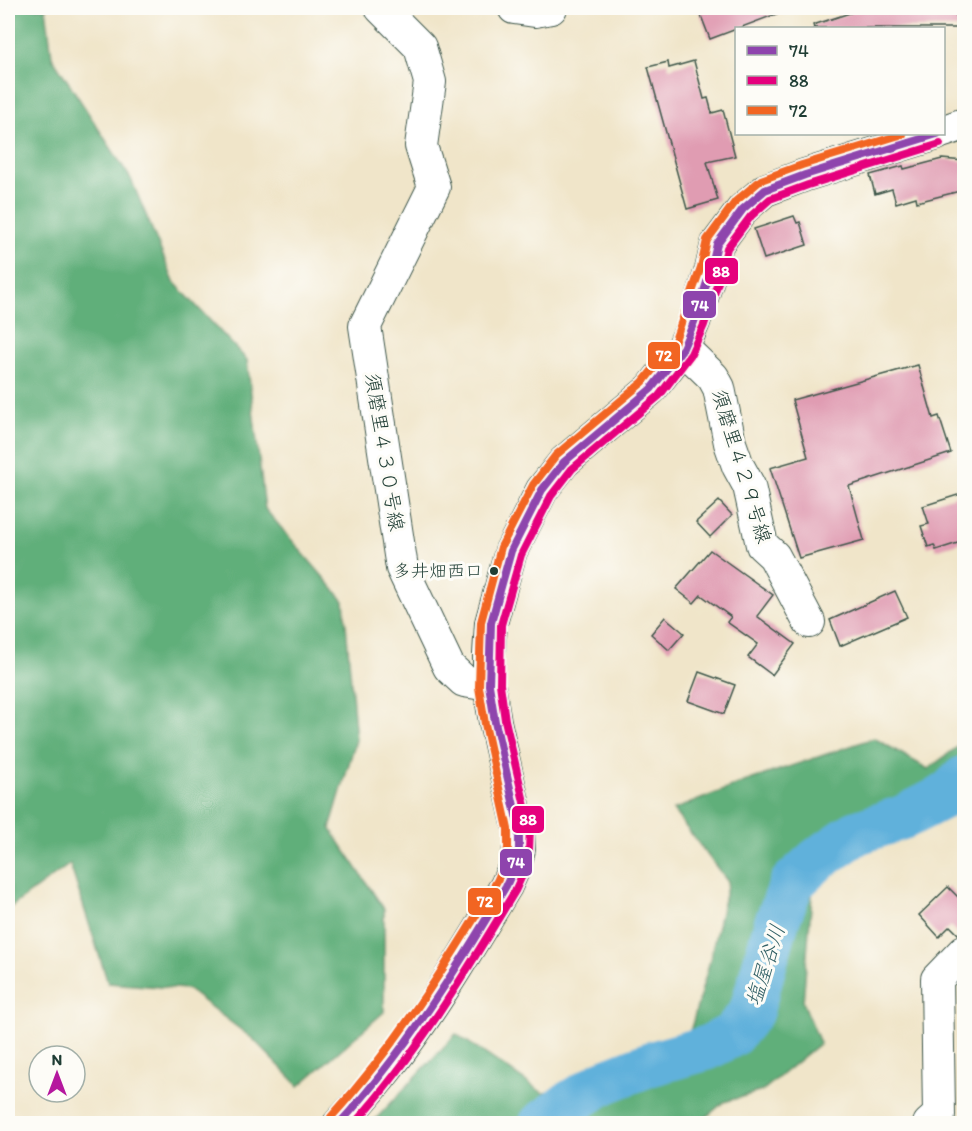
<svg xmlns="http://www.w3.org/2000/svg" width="972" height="1131" font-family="Itim,'Klee One',sans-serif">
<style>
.forest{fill:#60af7a;stroke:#407657;stroke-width:1.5}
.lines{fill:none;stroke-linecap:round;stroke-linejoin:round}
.river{stroke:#60b1db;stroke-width:45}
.building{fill:#e09cb2}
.minor-casing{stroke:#3e564a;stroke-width:34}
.minor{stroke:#fff;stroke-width:32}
.bus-1-casing{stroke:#fdfcf7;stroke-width:12}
.bus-2-casing{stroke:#fdfcf7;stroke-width:12}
.bus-3-casing{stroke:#fdfcf7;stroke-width:12}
.bus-1{stroke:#8e44ad;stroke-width:8}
.bus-2{stroke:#e5007d;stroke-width:8}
.bus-3{stroke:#f26522;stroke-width:8}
.bus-dot{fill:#1f3d34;stroke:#fdfcf7;stroke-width:2}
.labels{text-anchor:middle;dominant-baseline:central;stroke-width:6;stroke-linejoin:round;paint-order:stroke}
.bus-label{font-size:18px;fill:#1f3d34;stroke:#fdfcf7;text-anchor:end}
.street-label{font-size:20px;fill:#1f3d34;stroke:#fdfcf7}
.water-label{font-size:21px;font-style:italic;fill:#326066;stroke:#fdfcf7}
.line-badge{stroke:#fdfcf7;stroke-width:2}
.badge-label{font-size:16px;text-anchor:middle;font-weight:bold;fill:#fff}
</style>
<rect width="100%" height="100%" fill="#fdfcf7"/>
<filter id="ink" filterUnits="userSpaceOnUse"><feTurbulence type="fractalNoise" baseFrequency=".0167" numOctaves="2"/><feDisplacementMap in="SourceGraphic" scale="12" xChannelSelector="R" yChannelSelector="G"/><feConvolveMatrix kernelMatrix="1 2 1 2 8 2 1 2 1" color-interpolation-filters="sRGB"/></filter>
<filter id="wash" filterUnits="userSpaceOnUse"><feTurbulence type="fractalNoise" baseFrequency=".008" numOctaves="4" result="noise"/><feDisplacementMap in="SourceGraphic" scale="24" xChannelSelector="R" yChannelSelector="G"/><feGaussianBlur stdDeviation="1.35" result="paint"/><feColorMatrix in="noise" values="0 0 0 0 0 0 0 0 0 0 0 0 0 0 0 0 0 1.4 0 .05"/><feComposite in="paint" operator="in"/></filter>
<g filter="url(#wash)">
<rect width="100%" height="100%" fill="#f0e5c9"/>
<g class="forest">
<polygon points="8,8 46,8 52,57 131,179 174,282 247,360 265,509 344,601 356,740 330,828 384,909 384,1012 299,1086 253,1039 187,989 108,983 70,864 8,909"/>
<polygon points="874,738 928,769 964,742 964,812 918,800 879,812 816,847 803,1002 820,1043 762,1091 724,1102 699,1123 372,1123 456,1034 543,1093 678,1075 709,964 728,882 673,810 744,782"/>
</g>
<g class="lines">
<polyline class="river" points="541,1124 568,1104 604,1082 650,1064 707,1048 732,1035 751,1012 776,924 792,883 817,860 856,833 904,817 947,795 964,778"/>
</g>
<g id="blocks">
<g class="building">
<polygon points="698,8 787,8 787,10 710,39"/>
<polygon points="865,8 953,8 961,28 814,28 813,25"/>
<polygon points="694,61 704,99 708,98 712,113 723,110 735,156 707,162 718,200 687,209 648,67 668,62 669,68"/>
<polygon points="942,159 964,161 964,190 917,202 916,197 896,203 892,189 875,194 870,175 903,166 904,169"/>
<polygon points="794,216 797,223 800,222 807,245 764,259 754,229"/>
<polygon points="918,365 933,418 939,416 951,453 849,486 864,540 799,558 770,468 808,457 792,400"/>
<polygon points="964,493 964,541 936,550 934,545 928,547 921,526 929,524 923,506"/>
<polygon points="719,501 732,515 710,537 696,522"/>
<polygon points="710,550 773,595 757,616 795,644 772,675 748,657 758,644 727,622 731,617 701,595 694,603 676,589"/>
<polygon points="895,591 907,617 840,646 830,620"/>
<polygon points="665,617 684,633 669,650 651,634"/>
<polygon points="699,672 735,685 724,714 688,701"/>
<polygon points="948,887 964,903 964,934 958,934 950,926 939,937 919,915"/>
</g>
</g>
</g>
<g filter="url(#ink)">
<use href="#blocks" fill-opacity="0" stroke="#3e564a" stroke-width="1.5"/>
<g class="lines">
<g class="minor-casing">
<g id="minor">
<polyline points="381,8 420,47 430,82 421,146 434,187 365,326 402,568 449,667 464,681 489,685"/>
<polyline points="514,8 535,11 551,8"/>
<polyline points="944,131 964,124"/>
<polyline points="683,348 713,377 719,388 730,443 738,466 749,486 762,545 774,556 809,622"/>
<path d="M339 1124C407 1054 456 969 506 886L515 866 519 849V828L495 722 489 685V654L491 623 511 551 542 490 564 462 651 389 683 348 694 322 711 270 717 244 743 209 765 190 805 175 937 134"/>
<polyline points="929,1124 939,1115 937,979 964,951"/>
</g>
</g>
<use href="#minor" class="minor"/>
<g class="bus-1-casing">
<path id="bus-1" d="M339 1124C406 1051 456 970 506 886L515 866 519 849V828L495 722 489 685 491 623 511 551 542 490 564 462 651 389 683 348 694 322 711 270 717 244 743 209 765 190 805 175 937 134"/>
</g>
<g class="bus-2-casing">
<path id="bus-2" d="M354 1124C418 1053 466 972 515 891L525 869 529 851 530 828 505 720 500 684 501 625 521 555 551 496 572 469 659 396 691 354 704 325 721 273 727 248 751 216 770 199 808 185 940 144"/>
</g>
<g class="bus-3-casing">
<path id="bus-3" d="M331 1117C397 1045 447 964 497 881L505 863 508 848V829L485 724 479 687 481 622 501 547 533 485 556 455 643 382 674 343 701 267 707 240 736 201 761 180 802 165 903 134"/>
</g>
<use href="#bus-1" class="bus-1"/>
<use href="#bus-2" class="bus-2"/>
<use href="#bus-3" class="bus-3"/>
</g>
</g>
<circle class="bus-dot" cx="494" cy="571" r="5"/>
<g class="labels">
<g class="bus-label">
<text x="483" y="571">多井畑西口</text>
</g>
<g class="street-label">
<text transform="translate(385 452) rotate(81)">須磨里４３０号線</text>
<text transform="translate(742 466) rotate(73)">須磨里４２９号線</text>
</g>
<g class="water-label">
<text transform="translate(765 965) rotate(-72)">塩屋谷川</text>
</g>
</g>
<g class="line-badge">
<rect x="704" y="257" width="35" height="28" rx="6" fill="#e5007d"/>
<rect x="682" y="290" width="35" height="29" rx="6" fill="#8e44ad"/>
<rect x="647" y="341" width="34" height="29" rx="6" fill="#f26522"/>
<rect x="511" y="805" width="34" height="29" rx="6" fill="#e5007d"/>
<rect x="499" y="848" width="34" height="29" rx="6" fill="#8e44ad"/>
<rect x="467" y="887" width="35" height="29" rx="6" fill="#f26522"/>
</g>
<g class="badge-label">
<text x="721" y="277">88</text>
<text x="700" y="311">74</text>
<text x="664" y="361">72</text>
<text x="528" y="825">88</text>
<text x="516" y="868">74</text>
<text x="485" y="907">72</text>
</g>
<rect width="972" height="1131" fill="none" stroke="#fdfcf7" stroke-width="30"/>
<rect x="735" y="27" width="210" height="108" fill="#fdfcf7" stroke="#a4b0a9" stroke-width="1.5"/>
<rect x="747" y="46" width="30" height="9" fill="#8e44ad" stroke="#a4b0a9" stroke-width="1.5"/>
<text x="789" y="57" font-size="18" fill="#1f3d34">74</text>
<rect x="747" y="76" width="30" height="9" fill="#e5007d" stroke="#a4b0a9" stroke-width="1.5"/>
<text x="789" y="87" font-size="18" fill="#1f3d34">88</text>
<rect x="747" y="106" width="30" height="9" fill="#f26522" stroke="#a4b0a9" stroke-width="1.5"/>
<text x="789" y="117" font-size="18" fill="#1f3d34">72</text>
<g transform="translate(57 1074)"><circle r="28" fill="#fdfcf7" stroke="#a4b0a9" stroke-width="1.5"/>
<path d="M0-4.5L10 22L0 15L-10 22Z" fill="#b5179e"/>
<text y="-9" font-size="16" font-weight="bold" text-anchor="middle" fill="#1f3d34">N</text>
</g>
</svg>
